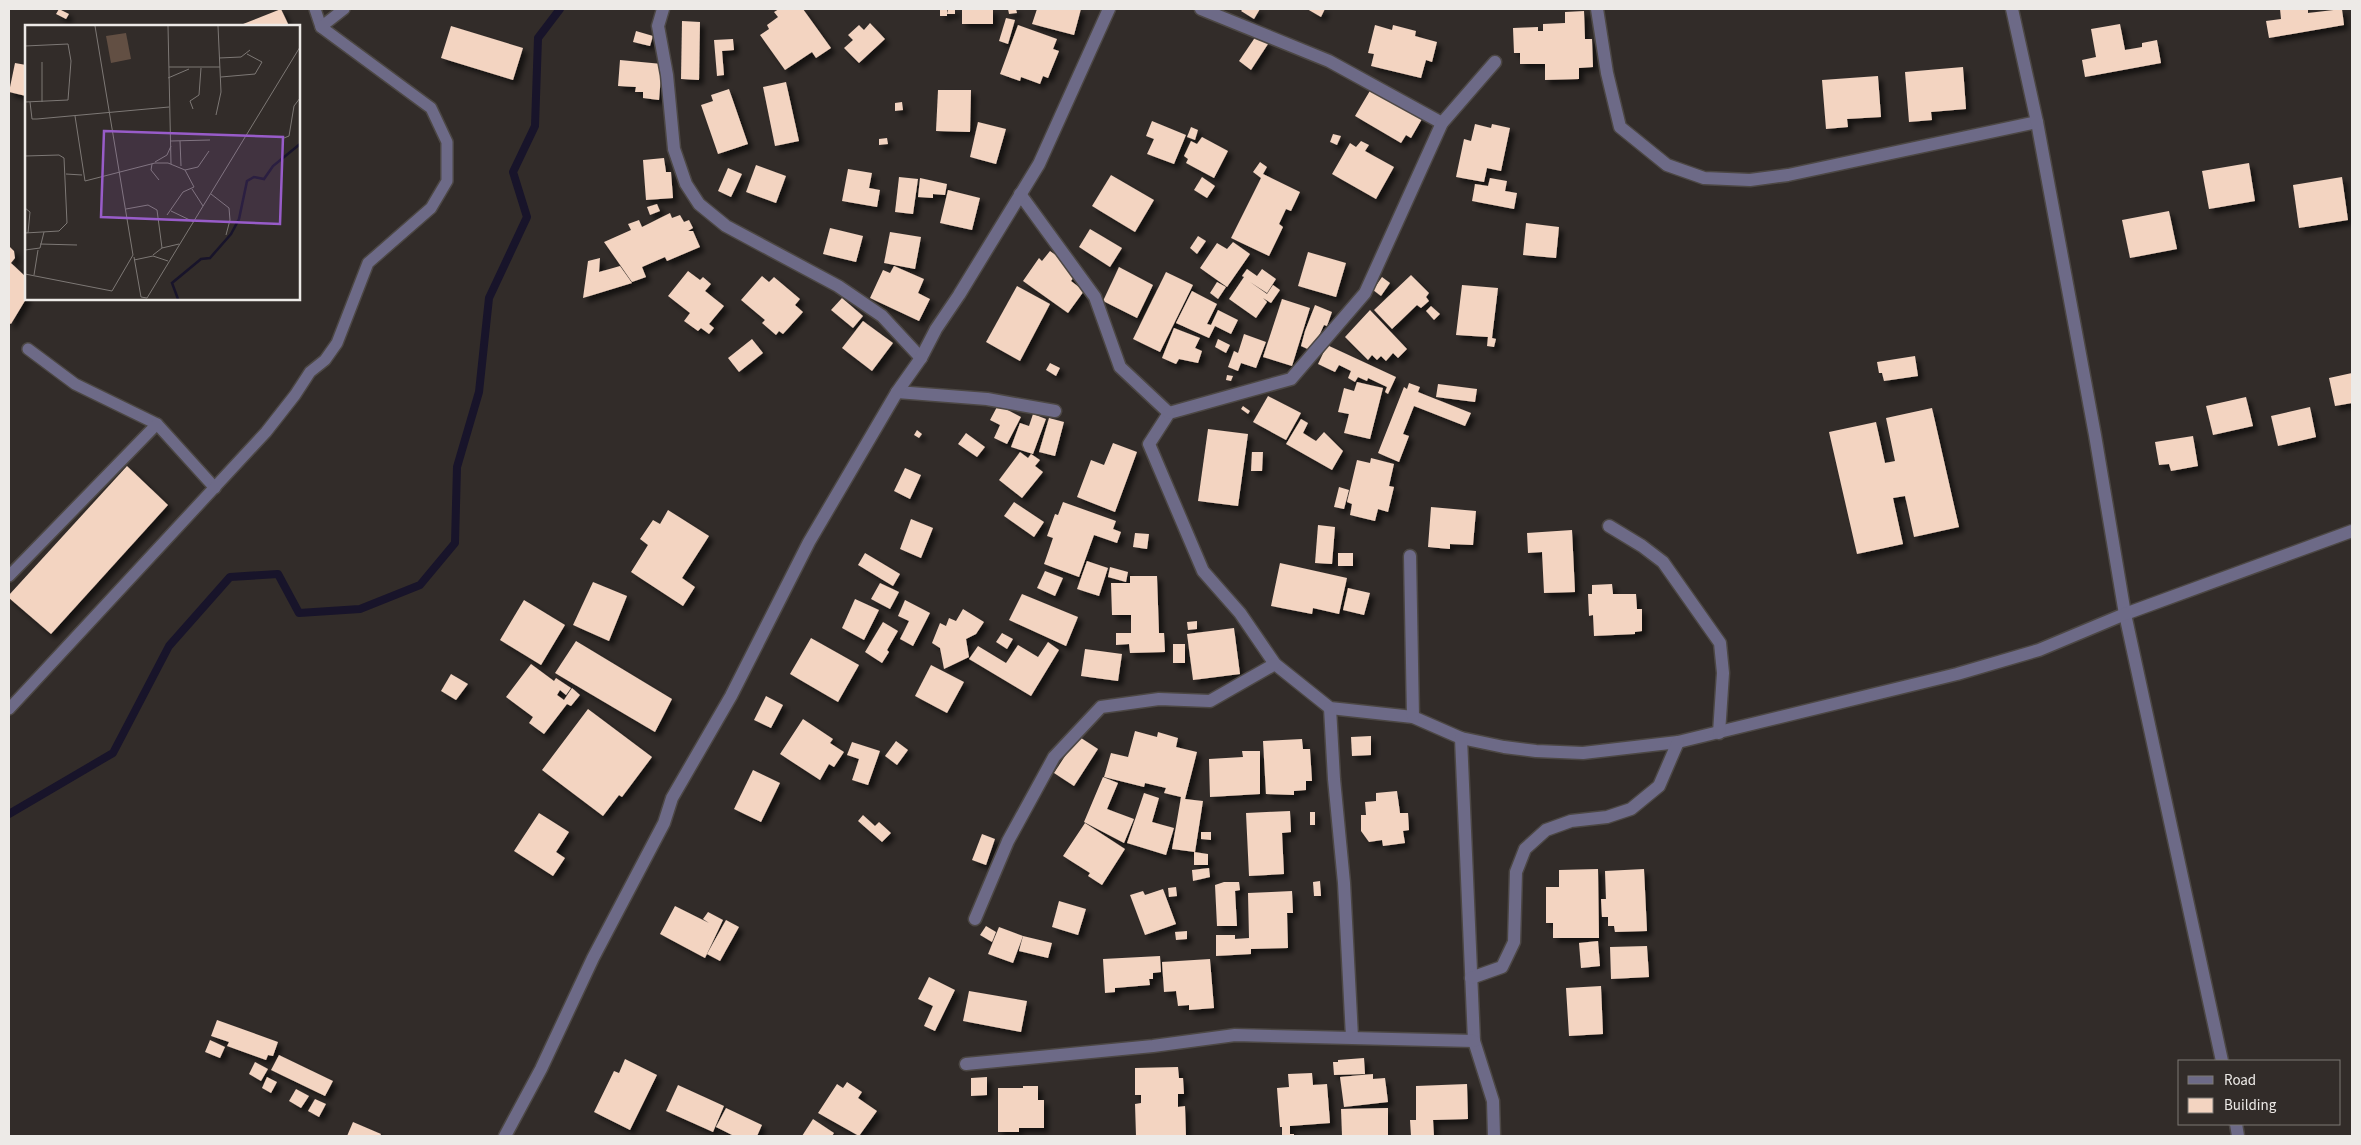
<svg xmlns="http://www.w3.org/2000/svg" width="2361" height="1145" font-family="'Source Sans 3',sans-serif">
<style>
.lines{fill:none;stroke-linecap:round;stroke-linejoin:round}
.stream{stroke:#18142a;stroke-width:8}
.building{fill:#f3d4c1;filter:url(#shadow)}
.lane-casing{stroke:#4c4744;stroke-width:14}
.street-casing{stroke:#4c4744;stroke-width:15}
.lane{stroke:#6d6a87;stroke-width:11}
.street{stroke:#6d6a87;stroke-width:12}
.inset-river{fill:none;stroke:#18142a;stroke-width:2.5}
.inset-road{fill:none;stroke:#7d7875;stroke-width:1}
.view{fill:#985cc9;fill-opacity:0.15;stroke:#985cc9;stroke-width:2.5}
.inset-edge{fill:none;stroke:#edeae7;stroke-width:2.5}
</style>
<defs>
<filter id="shadow"><feDropShadow dx="4.5" dy="4.5" stdDeviation="2.5" flood-color="#0009"/></filter>
</defs>
<rect width="100%" height="100%" fill="#322c29"/>
<g class="lines">
<polyline class="stream" points="9,814 113,753 169,646 230,577 278,574 299,613 360,609 420,585 455,543 457,467 479,392 489,298 527,217 513,172 535,126 538,38 560,9"/>
</g>
<g class="building">
<polygon points="59,9 69,14 66,19 56,14"/>
<polygon points="281,9 289,26 238,26"/>
<polygon points="779,9 803,9 831,48 816,58 812,52 785,70 760,35 769,29 767,25 778,17 774,12"/>
<rect x="940" y="9" width="7" height="7"/>
<polygon points="948,9 955,9 955,14 947,14"/>
<rect x="962" y="9" width="31" height="15"/>
<polygon points="1008,9 1016,9 1017,13 1009,14"/>
<polygon points="1037,9 1081,9 1074,35 1032,24"/>
<polygon points="1243,9 1260,9 1254,19 1241,11"/>
<polygon points="1307,9 1325,9 1321,17"/>
<polygon points="2280,9 2308,9 2308,13 2342,9 2344,25 2269,38 2266,21 2281,19"/>
<polygon points="1584,11 1585,39 1592,39 1593,67 1579,68 1579,79 1545,80 1545,64 1520,64 1520,53 1514,53 1513,28 1538,27 1538,31 1543,31 1543,24 1565,23 1565,12"/>
<polygon points="1006,18 1015,20 1008,44 999,41"/>
<polygon points="682,21 700,22 699,80 681,79"/>
<polygon points="870,23 885,39 859,63 844,48 853,40 848,35 859,25 864,30"/>
<polygon points="2120,24 2125,50 2142,47 2142,43 2157,40 2161,63 2085,77 2082,60 2096,57 2091,29"/>
<polygon points="1018,25 1057,39 1053,49 1059,51 1048,78 1043,76 1040,84 1021,77 1020,81 1000,74"/>
<polygon points="1375,25 1392,30 1393,25 1416,31 1415,36 1437,42 1432,62 1426,60 1421,78 1371,66 1374,54 1368,53"/>
<polygon points="451,26 523,48 513,80 441,58"/>
<polygon points="636,31 653,36 650,46 633,42"/>
<polygon points="1256,36 1268,44 1251,70 1239,61"/>
<polygon points="733,39 734,50 722,51 724,75 717,76 714,40"/>
<polygon points="620,60 662,64 659,100 643,98 643,92 635,92 636,87 618,86"/>
<polygon points="15,63 26,65 26,96 9,92"/>
<polygon points="1963,67 1966,109 1931,112 1932,120 1909,122 1905,72"/>
<polygon points="1878,76 1881,117 1847,119 1848,127 1826,129 1822,80"/>
<polygon points="786,82 799,141 775,146 763,87"/>
<polygon points="729,89 748,144 718,154 701,105 713,101 711,95"/>
<polygon points="1371,89 1422,119 1411,138 1406,135 1401,143 1355,116"/>
<polygon points="938,90 971,90 970,132 936,131"/>
<polygon points="902,102 903,110 895,111 895,103"/>
<polygon points="1152,121 1186,135 1174,164 1147,154 1154,139 1146,136"/>
<polygon points="978,122 1006,129 996,164 970,157"/>
<polygon points="1475,124 1491,128 1492,124 1510,128 1501,171 1487,168 1484,182 1456,177 1464,139 1471,141"/>
<polygon points="1191,127 1198,130 1195,140 1187,137"/>
<polygon points="1333,134 1341,136 1337,145 1330,142"/>
<polygon points="1202,137 1228,151 1214,178 1186,163 1188,159 1184,156 1191,141 1197,144"/>
<polygon points="887,138 888,144 879,145 879,139"/>
<polygon points="1361,141 1369,145 1365,151 1394,167 1376,199 1332,174 1350,143 1356,147"/>
<polygon points="664,158 666,172 671,172 673,198 646,200 643,160"/>
<polygon points="1260,162 1267,167 1263,174 1300,192 1291,211 1286,209 1279,224 1283,227 1269,256 1231,238 1261,178 1253,172"/>
<polygon points="2249,163 2255,201 2209,209 2202,171"/>
<polygon points="756,165 786,176 776,203 746,192"/>
<polygon points="728,168 742,174 731,197 718,191"/>
<polygon points="848,169 872,173 869,188 880,190 877,207 842,201"/>
<polygon points="1111,175 1154,200 1135,232 1092,206"/>
<polygon points="899,177 918,179 913,214 895,212"/>
<polygon points="1202,177 1215,186 1207,198 1194,190"/>
<polygon points="2342,177 2348,220 2299,228 2293,185"/>
<polygon points="920,178 947,184 945,195 933,194 933,198 918,197"/>
<polygon points="1490,178 1507,181 1505,191 1517,193 1514,209 1472,201 1475,184 1488,186"/>
<polygon points="948,190 980,198 972,230 940,223"/>
<polygon points="657,204 660,211 650,215 647,207"/>
<polygon points="2169,211 2177,249 2130,258 2122,220"/>
<polygon points="670,213 672,218 680,215 684,222 689,220 693,228 688,231 693,231 700,247 667,261 665,257 642,267 646,277 632,282 604,242 631,230 628,224 639,220 642,227"/>
<polygon points="1526,223 1559,227 1556,258 1523,255"/>
<polygon points="830,228 863,236 856,262 823,254"/>
<polygon points="1090,229 1122,248 1110,267 1079,247"/>
<polygon points="890,232 921,237 915,269 884,263"/>
<polygon points="1198,236 1206,241 1197,254 1190,248"/>
<polygon points="1233,242 1250,254 1227,287 1200,268 1217,243 1227,249"/>
<polygon points="9,246 14,251 15,258 11,263 26,277 26,299 11,324 9,323"/>
<polygon points="1050,251 1067,263 1076,274 1071,281 1084,291 1068,313 1023,281 1039,258 1042,261"/>
<polygon points="1308,252 1346,263 1336,297 1298,286"/>
<polygon points="600,258 599,272 620,266 632,283 583,298 588,261"/>
<polygon points="894,266 924,279 918,293 930,299 919,321 870,298 883,270 890,273"/>
<polygon points="1119,267 1153,285 1137,318 1103,301"/>
<polygon points="1247,269 1257,276 1262,269 1276,279 1267,293 1250,282 1267,294 1273,285 1280,290 1271,303 1263,298 1267,302 1256,318 1229,299 1244,277 1242,276"/>
<polygon points="688,271 700,280 703,277 711,284 705,291 724,306 709,324 714,328 709,334 701,328 698,331 684,321 690,313 668,296"/>
<polygon points="1166,272 1193,285 1160,352 1133,339"/>
<polygon points="1411,275 1429,293 1426,297 1429,301 1421,308 1417,305 1392,329 1374,310"/>
<polygon points="762,276 769,282 774,277 800,299 795,305 803,312 783,334 779,331 776,335 762,323 765,320 741,300"/>
<polygon points="1382,277 1390,283 1381,296 1373,290"/>
<polygon points="1217,282 1226,287 1218,299 1210,293"/>
<polygon points="1462,285 1498,288 1492,338 1496,339 1494,347 1487,346 1488,337 1456,335"/>
<polygon points="1017,286 1050,304 1020,361 986,342"/>
<polygon points="1192,291 1217,304 1207,324 1211,325 1218,310 1238,320 1231,334 1215,326 1209,338 1176,323"/>
<polygon points="842,298 863,316 853,328 831,310"/>
<polygon points="1282,299 1310,308 1292,366 1263,357"/>
<polygon points="1315,305 1332,312 1327,326 1324,325 1312,351 1301,346 1305,331"/>
<polygon points="1431,306 1440,314 1434,320 1426,311"/>
<polygon points="1370,310 1407,349 1398,358 1393,353 1386,361 1381,356 1377,360 1372,355 1368,360 1345,337"/>
<polygon points="863,321 893,343 872,371 842,348"/>
<polygon points="1174,328 1200,338 1195,348 1202,351 1198,363 1179,359 1176,364 1162,358"/>
<polygon points="1244,334 1266,342 1256,368 1241,363 1238,371 1228,367 1234,351 1238,353"/>
<polygon points="752,339 763,353 739,372 728,358"/>
<polygon points="1218,339 1230,345 1226,353 1215,347"/>
<polygon points="1327,345 1396,377 1388,394 1385,392 1387,387 1368,378 1367,381 1358,377 1355,382 1348,378 1351,371 1339,365 1335,372 1318,364"/>
<polygon points="1915,356 1918,376 1884,381 1882,373 1879,373 1877,362"/>
<polygon points="1050,363 1060,368 1056,376 1046,370"/>
<polygon points="2352,373 2352,403 2335,406 2329,378"/>
<polygon points="1227,375 1233,376 1231,381 1226,380"/>
<polygon points="1357,382 1383,388 1370,439 1344,433 1349,414 1338,412 1344,388 1354,391"/>
<polygon points="1409,383 1420,387 1418,392 1471,413 1465,426 1414,406 1403,434 1409,436 1399,462 1378,453 1404,387 1407,389"/>
<polygon points="1438,384 1477,389 1475,402 1436,397"/>
<polygon points="1268,396 1301,413 1286,440 1253,422"/>
<polygon points="2246,397 2253,426 2213,435 2206,406"/>
<polygon points="998,405 1021,417 1007,444 994,438 1000,425 990,420"/>
<polygon points="1243,406 1250,411 1248,414 1241,409"/>
<polygon points="2310,407 2316,437 2278,446 2271,416"/>
<polygon points="1932,408 1959,527 1914,537 1905,496 1893,498 1903,544 1857,554 1829,432 1876,422 1885,463 1895,461 1886,418"/>
<polygon points="1033,414 1046,419 1033,454 1011,447 1020,423 1029,426"/>
<polygon points="1049,418 1064,422 1055,456 1039,452"/>
<polygon points="1301,419 1308,423 1303,433 1316,441 1324,432 1343,451 1332,470 1286,444"/>
<polygon points="1208,429 1248,434 1238,506 1198,501"/>
<polygon points="917,430 922,434 919,438 914,435"/>
<polygon points="966,433 985,447 977,457 958,444"/>
<polygon points="2193,436 2198,466 2171,471 2169,464 2159,465 2155,442"/>
<polygon points="1113,443 1137,452 1115,512 1077,497 1091,460 1104,465"/>
<polygon points="1020,452 1028,458 1031,454 1040,460 1035,466 1043,472 1022,498 999,480"/>
<polygon points="1252,452 1263,452 1262,471 1251,471"/>
<polygon points="1371,458 1394,464 1389,486 1394,487 1388,512 1378,509 1375,521 1350,515 1352,504 1347,502 1357,460 1370,463"/>
<polygon points="127,466 168,505 51,634 9,598 9,595"/>
<polygon points="905,468 921,475 910,499 894,491"/>
<polygon points="1339,487 1349,490 1344,509 1334,507"/>
<polygon points="1014,502 1044,522 1034,537 1004,516"/>
<polygon points="1063,502 1116,521 1113,529 1121,532 1117,543 1094,535 1079,577 1044,564 1053,538 1047,536 1055,514 1058,515"/>
<polygon points="1431,507 1476,511 1473,545 1450,544 1450,549 1428,547"/>
<polygon points="668,510 709,536 682,578 695,587 683,606 631,572 648,545 640,539 653,520 660,524"/>
<polygon points="911,519 933,528 921,558 900,549"/>
<polygon points="1318,525 1335,527 1332,564 1315,563"/>
<polygon points="1572,530 1575,592 1544,593 1542,552 1528,553 1527,533"/>
<polygon points="1135,533 1149,534 1147,549 1133,547"/>
<polygon points="865,553 900,574 893,586 858,565"/>
<rect x="1338" y="553" width="15" height="13"/>
<polygon points="1087,561 1108,568 1099,596 1077,589"/>
<polygon points="1280,563 1347,578 1339,614 1313,608 1312,614 1271,606"/>
<polygon points="1110,567 1128,572 1126,582 1108,577"/>
<polygon points="1045,571 1063,578 1055,596 1037,588"/>
<polygon points="1130,576 1157,576 1159,633 1164,633 1165,652 1130,653 1129,644 1116,645 1116,633 1131,633 1131,615 1112,615 1111,583 1130,583"/>
<polygon points="593,582 627,596 609,641 573,625"/>
<polygon points="880,583 899,592 890,609 871,599"/>
<polygon points="1612,584 1613,594 1636,594 1637,609 1642,609 1642,631 1635,632 1635,634 1594,636 1593,615 1589,616 1588,594 1592,594 1592,585"/>
<polygon points="1348,588 1370,593 1364,615 1343,610"/>
<polygon points="1022,594 1078,617 1066,646 1009,620"/>
<polygon points="855,599 879,610 864,640 842,628"/>
<polygon points="524,600 565,625 541,665 500,640"/>
<polygon points="905,600 930,613 913,646 900,639 909,621 898,616"/>
<polygon points="963,609 984,622 976,634 966,639 969,657 944,669 940,648 932,643 940,623 946,626 949,618 956,621"/>
<polygon points="1197,621 1197,629 1188,630 1187,622"/>
<polygon points="883,622 898,631 887,650 889,652 882,663 865,652"/>
<polygon points="1234,628 1240,674 1193,680 1187,634"/>
<polygon points="1002,633 1013,639 1007,649 996,642"/>
<polygon points="811,638 859,665 838,702 790,674"/>
<polygon points="576,641 672,699 655,732 555,673"/>
<polygon points="1048,642 1059,650 1031,696 969,659 978,646 1006,663 1018,645 1038,657"/>
<rect x="1173" y="644" width="12" height="19"/>
<polygon points="1085,649 1122,654 1118,681 1081,676"/>
<polygon points="531,664 554,681 556,678 571,688 566,695 560,690 557,695 564,700 572,688 580,695 571,706 567,704 544,734 529,723 533,717 506,697"/>
<polygon points="931,665 964,682 947,713 915,696"/>
<polygon points="451,674 468,684 456,700 441,691"/>
<polygon points="766,696 783,705 771,728 754,720"/>
<polygon points="588,709 652,757 622,797 619,795 603,816 542,770"/>
<polygon points="803,719 833,739 830,743 844,752 834,767 829,764 820,780 780,754"/>
<polygon points="1135,731 1157,737 1158,732 1178,738 1176,747 1197,752 1185,799 1203,801 1195,852 1172,849 1181,797 1164,793 1166,788 1145,783 1144,787 1104,777 1111,753 1128,757"/>
<polygon points="1078,736 1098,749 1074,786 1054,773"/>
<polygon points="1371,736 1371,755 1352,756 1351,737"/>
<polygon points="1302,739 1303,749 1310,749 1312,781 1306,781 1306,790 1294,791 1294,795 1266,794 1263,741"/>
<polygon points="896,741 908,750 897,765 885,756"/>
<polygon points="852,742 880,751 868,785 852,780 859,759 847,755"/>
<polygon points="1242,751 1260,751 1260,794 1210,797 1209,759 1243,757"/>
<polygon points="753,770 780,783 761,822 734,809"/>
<polygon points="1103,777 1118,783 1107,809 1134,819 1124,843 1084,822"/>
<polygon points="1397,791 1400,813 1408,813 1409,830 1403,831 1405,843 1383,846 1382,840 1369,842 1361,831 1361,815 1366,815 1365,802 1376,801 1376,793"/>
<polygon points="1144,793 1159,798 1152,822 1174,828 1166,855 1127,843"/>
<polygon points="1290,811 1291,832 1282,833 1284,874 1249,876 1246,813"/>
<rect x="1310" y="812" width="5" height="13"/>
<polygon points="539,813 569,832 556,852 565,858 553,876 514,851"/>
<polygon points="863,815 875,826 879,822 891,833 882,842 858,821"/>
<polygon points="1085,823 1125,849 1102,885 1088,876 1090,873 1063,856"/>
<polygon points="1201,832 1211,832 1211,840 1201,839"/>
<polygon points="982,834 995,839 986,865 972,860"/>
<polygon points="1194,852 1208,854 1208,865 1194,865"/>
<polygon points="1209,868 1210,877 1193,881 1192,870"/>
<polygon points="1598,869 1599,938 1553,938 1553,923 1546,923 1546,887 1559,887 1559,870"/>
<polygon points="1644,869 1647,931 1615,932 1614,926 1608,926 1608,917 1602,917 1601,899 1606,899 1605,871"/>
<polygon points="1320,881 1321,896 1314,896 1313,882"/>
<polygon points="1224,882 1239,882 1240,890 1235,891 1237,926 1217,926 1215,885"/>
<polygon points="1176,887 1177,896 1169,897 1168,888"/>
<polygon points="1163,889 1176,924 1145,935 1130,895 1143,891 1145,895"/>
<polygon points="1292,891 1293,913 1287,913 1288,948 1251,949 1251,954 1216,956 1216,935 1235,935 1235,939 1249,938 1248,893"/>
<polygon points="1059,901 1086,909 1078,935 1052,927"/>
<polygon points="675,906 709,923 703,919 708,912 723,920 705,958 660,934"/>
<polygon points="726,920 739,927 720,961 707,954"/>
<polygon points="986,926 996,932 992,942 980,935"/>
<polygon points="999,927 1023,936 1013,963 988,954"/>
<polygon points="1187,931 1187,939 1176,940 1175,932"/>
<polygon points="1023,936 1052,943 1048,958 1019,951"/>
<polygon points="1598,941 1600,966 1581,968 1579,943"/>
<polygon points="1647,946 1649,977 1611,979 1610,947"/>
<polygon points="1160,956 1161,972 1153,973 1153,979 1149,979 1150,985 1115,988 1115,992 1105,993 1103,959"/>
<polygon points="1210,959 1214,1008 1189,1010 1189,1005 1178,1006 1176,991 1164,992 1162,962"/>
<polygon points="929,977 955,990 935,1031 924,1026 933,1006 918,999"/>
<polygon points="1601,986 1603,1034 1569,1036 1566,988"/>
<polygon points="969,991 1027,1001 1021,1032 963,1021"/>
<polygon points="217,1020 278,1042 273,1056 268,1055 266,1060 227,1046 229,1042 211,1036"/>
<polygon points="210,1040 225,1047 220,1058 205,1052"/>
<polygon points="279,1055 333,1081 325,1096 271,1070"/>
<polygon points="1364,1058 1365,1074 1334,1075 1333,1062 1338,1062 1338,1060"/>
<polygon points="625,1059 657,1075 630,1130 594,1112 614,1071 619,1073"/>
<polygon points="255,1062 268,1069 261,1081 249,1074"/>
<polygon points="1178,1067 1179,1078 1183,1078 1184,1094 1178,1094 1178,1107 1185,1106 1186,1136 1136,1136 1135,1104 1141,1103 1141,1095 1135,1095 1135,1068"/>
<polygon points="1312,1073 1313,1085 1327,1084 1330,1123 1290,1126 1290,1134 1294,1134 1294,1136 1282,1136 1282,1127 1280,1127 1277,1088 1289,1087 1288,1074"/>
<polygon points="1373,1074 1373,1079 1385,1078 1388,1102 1344,1107 1340,1077"/>
<polygon points="267,1077 277,1082 271,1093 262,1088"/>
<polygon points="987,1077 987,1095 971,1096 971,1078"/>
<polygon points="847,1082 862,1092 858,1098 877,1111 859,1136 818,1113 837,1084 843,1088"/>
<polygon points="1467,1084 1468,1119 1433,1120 1434,1136 1411,1136 1410,1120 1416,1120 1416,1086"/>
<polygon points="678,1085 724,1106 713,1132 666,1111"/>
<polygon points="1023,1086 1038,1086 1038,1100 1044,1100 1044,1128 1019,1128 1019,1132 998,1132 998,1088 1023,1088"/>
<polygon points="296,1089 309,1096 301,1108 289,1101"/>
<polygon points="315,1099 326,1104 319,1117 308,1111"/>
<polygon points="726,1108 762,1125 757,1136 734,1136 716,1127"/>
<polygon points="1388,1108 1388,1136 1342,1136 1341,1109"/>
<polygon points="813,1119 834,1133 832,1136 802,1136"/>
<polygon points="353,1122 381,1134 380,1136 347,1136"/>
</g>
<g class="lines">
<g class="lane-casing">
<g id="lane">
<polyline points="315,9 321,27"/>
<polyline points="28,349 75,384 157,424 215,488"/>
<polyline points="9,576 157,424"/>
<polyline points="9,709 266,432 295,395 310,372 325,360 337,343 368,263 431,208 447,181 447,142 431,108 321,27 344,9"/>
</g>
</g>
<g class="street-casing">
<g id="street">
<polyline points="663,9 658,26 667,75 674,149 686,184 699,204 726,226 838,286 882,316 921,358"/>
<polyline points="1201,9 1329,61 1442,123"/>
<polyline points="1597,9 1607,73 1620,127 1667,165 1704,178 1750,180 1788,175 2037,122"/>
<polyline points="2012,9 2037,122 2095,435 2125,614 2222,1061"/>
<polyline points="1495,62 1442,123 1365,293 1291,379 1169,413 1149,444 1203,571 1240,613 1275,664 1330,708 1413,717 1461,738 1504,747 1536,751 1583,753 1678,742 1957,674 2039,650 2125,614 2352,531"/>
<polyline points="1020,194 1095,297 1120,367 1169,413"/>
<polyline points="897,392 987,399 1055,411"/>
<polyline points="1609,526 1642,546 1663,562 1720,643 1723,673 1719,733"/>
<polyline points="1410,556 1413,717"/>
<polyline points="1330,708 1334,779 1344,883 1352,1037"/>
<polyline points="1461,738 1474,1041 1493,1101 1494,1136"/>
<polyline points="975,919 1008,841 1054,757 1101,707 1159,699 1210,701 1275,664"/>
<polyline points="1471,978 1502,967 1514,942 1516,872 1525,849 1546,830 1571,821 1607,817 1631,809 1659,786 1678,742"/>
<polyline points="966,1064 1153,1046 1235,1035 1474,1041"/>
<polyline points="2236,1124 2238,1136"/>
<polyline points="505,1136 541,1069 593,958 664,823 672,798 731,696 809,542 897,392 921,358 936,329 959,295 1039,164 1109,9"/>
</g>
</g>
<use href="#lane" class="lane"/>
<use href="#street" class="street"/>
</g>
<g transform="translate(25 25)">
<rect width="275" height="275" fill="#322c29"/>
<path d="M101 8 106 34 86 38 81 11Z" fill="#624f43"/>
<path class="inset-river" d="M153 274 147 258 176 234 185 233 206 209 214 194 222 156 229 152 239 154 248 141 275 119"/>
<path class="inset-road" d="M143 1 146 139M0 21 43 19 46 36 43 75 0 77M194 33 216 32 225 25M17 37V77M144 42H195M196 52 230 49 237 37 222 29M143 53 164 44M5 77 7 94H12L144 82M168 84 165 76 174 70 176 43M191 90 196 67 193 1M50 91 60 156 130 138H143L160 145 169 162 158 167 142 190M259 113 264 111 269 81 275 73M146 116 185 115M155 116 156 141M0 131 34 130 39 133 42 198 34 206 0 208M130 137 142 130 146 121M127 139 126 145 134 155M160 145 173 142 184 126M41 149 57 150M167 164 178 181M186 169 204 183 205 195 201 210M0 183 5 187 3 208M101 184 123 180 132 185 137 223M146 186 169 197M15 219 52 220M0 225 15 223 19 207M128 230 137 223 154 219M109 232 116 272 122 273 275 22M109 235 128 231 143 236M0 249 87 266 108 230 70 1M9 250 13 225"/>
<path class="view" d="M79 106 258 112 255 199 76 192Z"/>
<rect width="275" height="275" class="inset-edge"/>
</g>
<rect width="2361" height="1145" fill="none" stroke="#edeae7" stroke-width="20"/>
<rect x="2178" y="1060" width="162" height="65" fill="#322c29" stroke="#7d7875"/>
<rect x="2188" y="1076" width="25" height="8" fill="#6d6a87" stroke="#7d7875"/>
<text x="2224" y="1085" font-size="15" fill="#edeae7">Road</text>
<rect x="2188" y="1098" width="25" height="15" fill="#f3d4c1" stroke="#7d7875"/>
<text x="2224" y="1110" font-size="15" fill="#edeae7">Building</text>
</svg>
